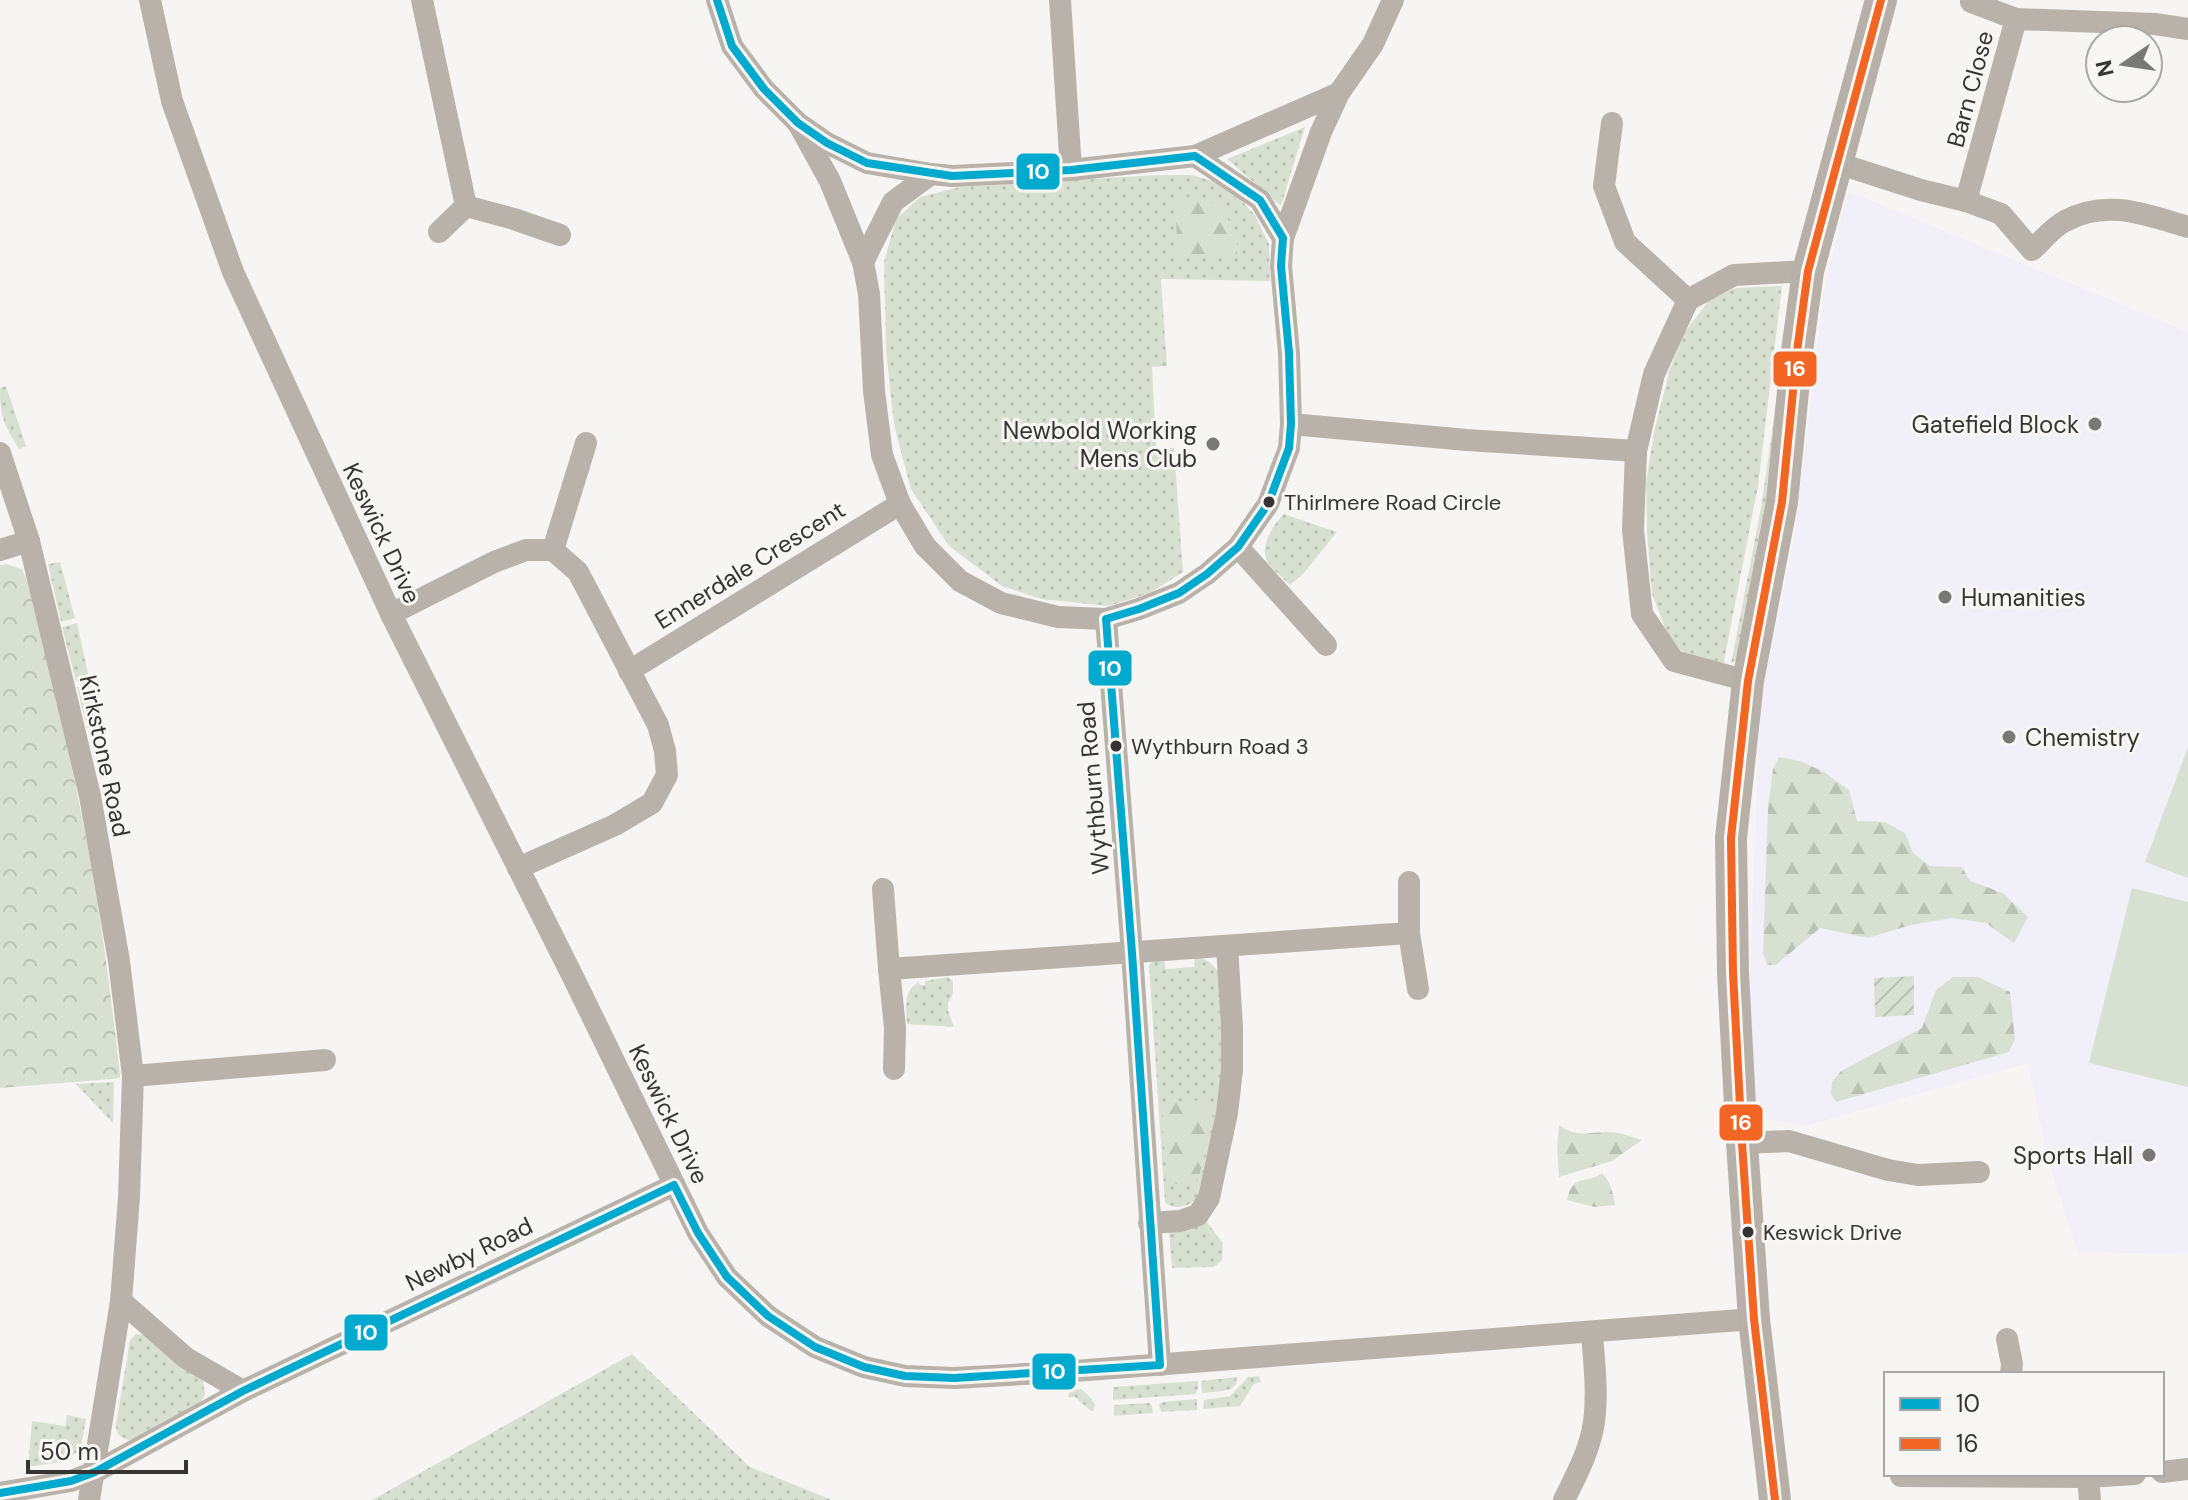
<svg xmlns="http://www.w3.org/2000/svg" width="2188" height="1500" font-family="'DM Sans',sans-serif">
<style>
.education{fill:#f1eff8}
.grass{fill:url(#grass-dots)}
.forest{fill:url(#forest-firs)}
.park{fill:url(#park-crowns)}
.garden{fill:url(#garden-furrows)}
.pitch{fill:#d8e1d1}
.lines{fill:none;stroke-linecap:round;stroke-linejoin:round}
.minor{stroke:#b9b2aa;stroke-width:22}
.secondary{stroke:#b7b0a8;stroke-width:32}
.bus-1-casing{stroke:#f8f6f2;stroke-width:14}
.bus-2-casing{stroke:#f8f6f2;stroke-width:14}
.bus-1{stroke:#00a9ce;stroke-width:8}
.bus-2{stroke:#f26522;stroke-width:8}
.poi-dot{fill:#797876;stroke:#f8f6f2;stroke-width:3}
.bus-dot{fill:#353433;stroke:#f8f6f2;stroke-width:3}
.labels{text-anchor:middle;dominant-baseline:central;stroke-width:6;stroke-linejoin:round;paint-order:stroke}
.bus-label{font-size:22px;fill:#353433;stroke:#f8f6f2;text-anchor:start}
.street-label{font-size:24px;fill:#353433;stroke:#f8f6f2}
.poi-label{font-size:24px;fill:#353433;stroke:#f8f6f2;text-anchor:end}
.line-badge{stroke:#f8f6f2;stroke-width:3}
.badge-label{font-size:22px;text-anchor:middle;font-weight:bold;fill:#fff}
</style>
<defs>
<pattern id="grass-dots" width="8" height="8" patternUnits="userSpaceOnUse" patternTransform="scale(2)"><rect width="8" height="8" fill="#d8e1d1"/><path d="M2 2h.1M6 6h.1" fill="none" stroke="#bac2b4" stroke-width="1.8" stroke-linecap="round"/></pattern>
<pattern id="forest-firs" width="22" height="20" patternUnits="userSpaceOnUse" patternTransform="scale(2)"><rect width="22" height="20" fill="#d8e1d1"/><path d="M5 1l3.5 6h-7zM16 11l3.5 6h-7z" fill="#bac2b4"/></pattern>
<pattern id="park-crowns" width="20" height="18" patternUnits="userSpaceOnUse" patternTransform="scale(2)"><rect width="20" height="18" fill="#d8e1d1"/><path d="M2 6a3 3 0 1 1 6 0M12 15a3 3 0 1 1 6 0" fill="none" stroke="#bac2b4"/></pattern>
<pattern id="garden-furrows" width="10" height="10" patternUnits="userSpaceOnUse" patternTransform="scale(2)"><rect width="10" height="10" fill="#d8e1d1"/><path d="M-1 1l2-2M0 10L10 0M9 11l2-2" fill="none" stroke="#bac2b4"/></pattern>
</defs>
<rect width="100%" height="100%" fill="#f7f5f3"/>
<polygon class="education" points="1848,191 2188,332 2188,1254 2078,1252 2048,1160 2028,1063 1805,1126 1751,1117 1748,1029 1760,703 1794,539 1824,291"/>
<g class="grass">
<polygon points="1305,127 1281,206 1227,159"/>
<polygon points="1156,175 1192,175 1227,185 1255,215 1269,244 1270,281 1161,279 1167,366 1152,367 1156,448 1174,448 1183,572 1150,593 1109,606 1041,599 1002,586 949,546 911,489 894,425 886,351 884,262 896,219 920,197 959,187"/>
<polygon points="1782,286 1758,486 1723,666 1688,657 1670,640 1652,594 1647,533 1646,483 1655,427 1670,369 1685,332 1710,299 1736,288"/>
<path d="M6 386 26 446 19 449C4 425 0 417 0 388Z"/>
<polygon points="1777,397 1784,410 1738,654 1735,661 1731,664 1761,508"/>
<path d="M1284 514 1337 532 1303 574 1290 585C1283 578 1272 569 1267 561 1259 545 1274 524 1284 514Z"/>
<polygon points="60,562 75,618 61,622 48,564"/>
<polygon points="77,623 89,678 76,682 62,627"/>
<polygon points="90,684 95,726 87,728 77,687"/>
<path d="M1195 957C1206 957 1212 964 1219 972L1222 1068 1219 1108 1199 1197C1189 1206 1177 1211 1165 1203L1149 965 1155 959 1165 960V969L1194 967Z"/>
<path d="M948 977 953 981V994L948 1003V1010L954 1027 907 1024C906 1008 903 990 919 982L920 985H925V981Z"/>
<polygon points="114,1082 113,1123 76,1084"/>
<polygon points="1202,1216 1223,1243 1222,1260 1214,1267 1172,1268 1169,1231"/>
<path d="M136 1334 144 1335 203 1380 205 1395 200 1404 131 1440C121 1439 115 1434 116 1424L130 1340Z"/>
<polygon points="632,1354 750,1467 832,1500 372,1500"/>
<polygon points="1259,1376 1261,1382 1254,1384 1240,1406 1203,1409 1204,1400 1230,1396 1248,1377"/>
<polygon points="1237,1377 1236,1384 1231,1389 1223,1391 1202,1393 1201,1381"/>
<polygon points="1198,1381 1198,1389 1195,1394 1113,1400 1113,1387"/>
<polygon points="1081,1389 1091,1398 1095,1405 1094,1410 1091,1411 1075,1397 1068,1397 1070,1390"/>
<polygon points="1197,1399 1197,1410 1161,1412 1159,1405 1162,1402"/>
<polygon points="1149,1403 1152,1406 1153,1413 1114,1416 1114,1405"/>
<polygon points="67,1415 86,1419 80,1451 60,1462 28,1467 32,1421 65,1426"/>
</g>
<g class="forest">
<path d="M1194 197C1203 199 1213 201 1219 207 1229 217 1242 242 1236 256L1178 255 1175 206 1184 198Z"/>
<polygon points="1779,757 1800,761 1824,772 1849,790 1857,821 1885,822 1905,833 1913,853 1930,866 1962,867 1970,881 2003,893 2028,917 2014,943 1986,923 1952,918 1911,925 1868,938 1820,928 1776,965 1767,965 1763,953 1768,809 1773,769"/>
<polygon points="1953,977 1978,977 2010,992 2015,1039 2009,1052 1836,1102 1831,1094 1832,1082 1841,1071 1922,1028 1936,990"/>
<path d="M1208 1099C1209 1101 1211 1103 1212 1105 1216 1116 1201 1172 1196 1184 1185 1188 1175 1186 1168 1177L1163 1134V1112L1170 1104Z"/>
<path d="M1559 1125C1577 1139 1590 1131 1610 1132 1621 1132 1631 1137 1642 1140L1612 1161 1559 1177 1557 1146Z"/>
<path d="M1602 1173C1611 1182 1613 1193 1615 1205L1595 1207 1567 1200C1573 1172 1587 1185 1602 1173Z"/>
</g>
<path class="park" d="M6 564 22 569 29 585C52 680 75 774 92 870 104 938 112 1006 120 1074V1078L112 1079 0 1088V565Z"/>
<polygon class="garden" points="1914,976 1914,1015 1875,1017 1874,978"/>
<g class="pitch">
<polygon points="2188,747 2188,878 2145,862"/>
<polygon points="2132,888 2188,902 2188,1087 2089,1063"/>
</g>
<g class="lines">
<g class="minor">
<polyline points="150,0 172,101 233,272 391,614 574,979 698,1233 727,1277 768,1316 815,1347 864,1367 905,1376 954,1378 1061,1372 1754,1319"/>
<polyline points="422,0 466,206"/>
<polyline points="717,0 732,46 764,89 798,123 827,143 867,163 931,174 952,176 1071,170 1195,156 1339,93"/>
<polyline points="1060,0 1071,170"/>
<polyline points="1971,2 2016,19"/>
<polyline points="798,123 830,181 863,262 869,294 874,391 882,455 900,504 925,546 960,581 1001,603 1058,617 1106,619 1139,609 1179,593 1207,574 1238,547 1268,504 1289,448 1291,424 1289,353 1281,266 1283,238 1321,132 1339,93 1373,44 1393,0"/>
<polyline points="1612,123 1604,186 1625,242 1688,300"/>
<polyline points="1195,156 1260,200 1283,238"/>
<path d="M1837 163 1921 190 1966 201 2001 214 2032 250C2042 241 2053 227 2065 221 2107 198 2147 215 2188 227"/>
<polyline points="1966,201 2016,19 2155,24 2188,29"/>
<polyline points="439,232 466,206 514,219 560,235"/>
<polyline points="863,262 893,202 931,174"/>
<polyline points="1291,424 1467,440 1636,451"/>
<polyline points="0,453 29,541 90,796 119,961 133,1076 129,1197 121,1301 89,1500"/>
<polyline points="1238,547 1326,645"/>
<polyline points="0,550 29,541"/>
<polyline points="553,550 586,443"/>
<polyline points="391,614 494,562 526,550 553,550 578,572 658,725 665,751 667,775 652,803 615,825 518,868"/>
<polyline points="1106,619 1132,953 1160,1365"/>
<polyline points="629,671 900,504"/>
<polyline points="1748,681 1674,661 1642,614 1633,530 1636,451 1654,374 1688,300 1734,275 1808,271"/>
<polyline points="1409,882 1409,933 1418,989"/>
<polyline points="883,889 889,969"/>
<polyline points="894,1069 895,1028 889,969 1409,933"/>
<polyline points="133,1076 325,1060"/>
<polyline points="1742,1143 1789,1141 1888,1170 1918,1175 1979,1172"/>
<polyline points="1149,1223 1180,1221 1198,1215 1209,1198 1227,1113 1232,1070 1232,1027 1227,946"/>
<polyline points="121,1301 186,1358 243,1391"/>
<polyline points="2007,1339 2012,1364 2011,1374"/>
<polyline points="2162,1472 2188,1469"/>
<polyline points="1901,1476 2088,1477"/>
<polyline points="0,1493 71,1481 95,1472 243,1391 674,1185"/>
<path d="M1564 1500C1576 1476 1590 1450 1594 1422 1598 1393 1594 1362 1592 1333"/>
<polyline points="2090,1500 2088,1477 2135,1474"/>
</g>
<polyline class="secondary" points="1775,1500 1754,1319 1742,1143 1733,973 1731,838 1748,681 1782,502 1797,351 1808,271 1881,0"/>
<g class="bus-1-casing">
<polyline id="bus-1" points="0,1493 71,1481 95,1472 243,1391 674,1185 698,1233 727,1277 768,1316 815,1347 864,1367 905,1376 954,1378 1160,1365 1132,953 1106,619 1139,609 1179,593 1207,574 1238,547 1268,504 1289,448 1291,424 1289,353 1281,266 1283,238 1260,200 1195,156 1071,170 952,176 867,163 827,143 798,123 764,89 732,46 717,0"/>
</g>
<g class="bus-2-casing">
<polyline id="bus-2" points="1775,1500 1754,1319 1742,1143 1733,973 1731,838 1748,681 1782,502 1797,351 1808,271 1881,0"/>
</g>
<use href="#bus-1" class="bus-1"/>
<use href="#bus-2" class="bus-2"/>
</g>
<g class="poi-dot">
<circle cx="2095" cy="424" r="8"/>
<circle cx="1213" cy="444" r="8"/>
<circle cx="1945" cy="597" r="8"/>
<circle cx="2009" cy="737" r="8"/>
<circle cx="2149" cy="1155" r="8"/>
</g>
<g class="bus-dot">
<circle cx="1269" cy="502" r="7"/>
<circle cx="1116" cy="746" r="7"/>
<circle cx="1748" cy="1232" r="7"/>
</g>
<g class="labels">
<g class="bus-label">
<text x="1284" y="502">Thirlmere Road Circle</text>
<text x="1131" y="746">Wythburn Road 3</text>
<text x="1763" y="1232">Keswick Drive</text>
</g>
<g class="street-label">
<text transform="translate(1970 89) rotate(-75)">Barn Close</text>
<text transform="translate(382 533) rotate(65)">Keswick Drive</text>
<text transform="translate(750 565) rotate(-32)">Ennerdale Crescent</text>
<text transform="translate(105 756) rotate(78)">Kirkstone Road</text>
<text transform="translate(1093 788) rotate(-95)">Wythburn Road</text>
<text transform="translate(669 1114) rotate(64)">Keswick Drive</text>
<text transform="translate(469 1254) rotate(-26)">Newby Road</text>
</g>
<g class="poi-label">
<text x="2079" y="424">Gatefield Block</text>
<text x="1197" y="430">Newbold Working<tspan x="1197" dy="28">Mens Club</tspan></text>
<text x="1961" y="597" text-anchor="start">Humanities</text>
<text x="2025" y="737" text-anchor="start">Chemistry</text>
<text x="2133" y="1155">Sports Hall</text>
</g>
</g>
<g class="line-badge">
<rect x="1015" y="152" width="46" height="39" rx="8" fill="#00a9ce"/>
<rect x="1772" y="350" width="46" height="38" rx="8" fill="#f26522"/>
<rect x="1087" y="649" width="46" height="38" rx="8" fill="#00a9ce"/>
<rect x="1718" y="1103" width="46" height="39" rx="8" fill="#f26522"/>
<rect x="343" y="1313" width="46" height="39" rx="8" fill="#00a9ce"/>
<rect x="1031" y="1352" width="46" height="39" rx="8" fill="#00a9ce"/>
</g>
<g class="badge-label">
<text x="1038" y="179">10</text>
<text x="1795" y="376">16</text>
<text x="1110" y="676">10</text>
<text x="1741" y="1130">16</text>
<text x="366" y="1340">10</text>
<text x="1054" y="1379">10</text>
</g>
<rect x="1884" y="1372" width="280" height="104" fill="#f8f6f2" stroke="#aaa8a6" stroke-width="2"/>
<rect x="1900" y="1398" width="40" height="12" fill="#00a9ce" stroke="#aaa8a6" stroke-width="2"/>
<text x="1956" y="1412" font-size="24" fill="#353433">10</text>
<rect x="1900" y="1438" width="40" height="12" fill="#f26522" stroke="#aaa8a6" stroke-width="2"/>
<text x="1956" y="1452" font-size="24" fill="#353433">16</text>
<g transform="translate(2124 64) rotate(257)"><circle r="38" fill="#f8f6f2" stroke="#aaa8a6" stroke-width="2"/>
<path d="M0-6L14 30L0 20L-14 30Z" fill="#797876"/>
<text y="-12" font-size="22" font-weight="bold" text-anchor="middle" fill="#353433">N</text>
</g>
<path d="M28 1460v12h158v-12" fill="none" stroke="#353433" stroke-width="4"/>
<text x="40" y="1460" font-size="24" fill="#353433" stroke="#f8f6f2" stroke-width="6" paint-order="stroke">50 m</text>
</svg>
